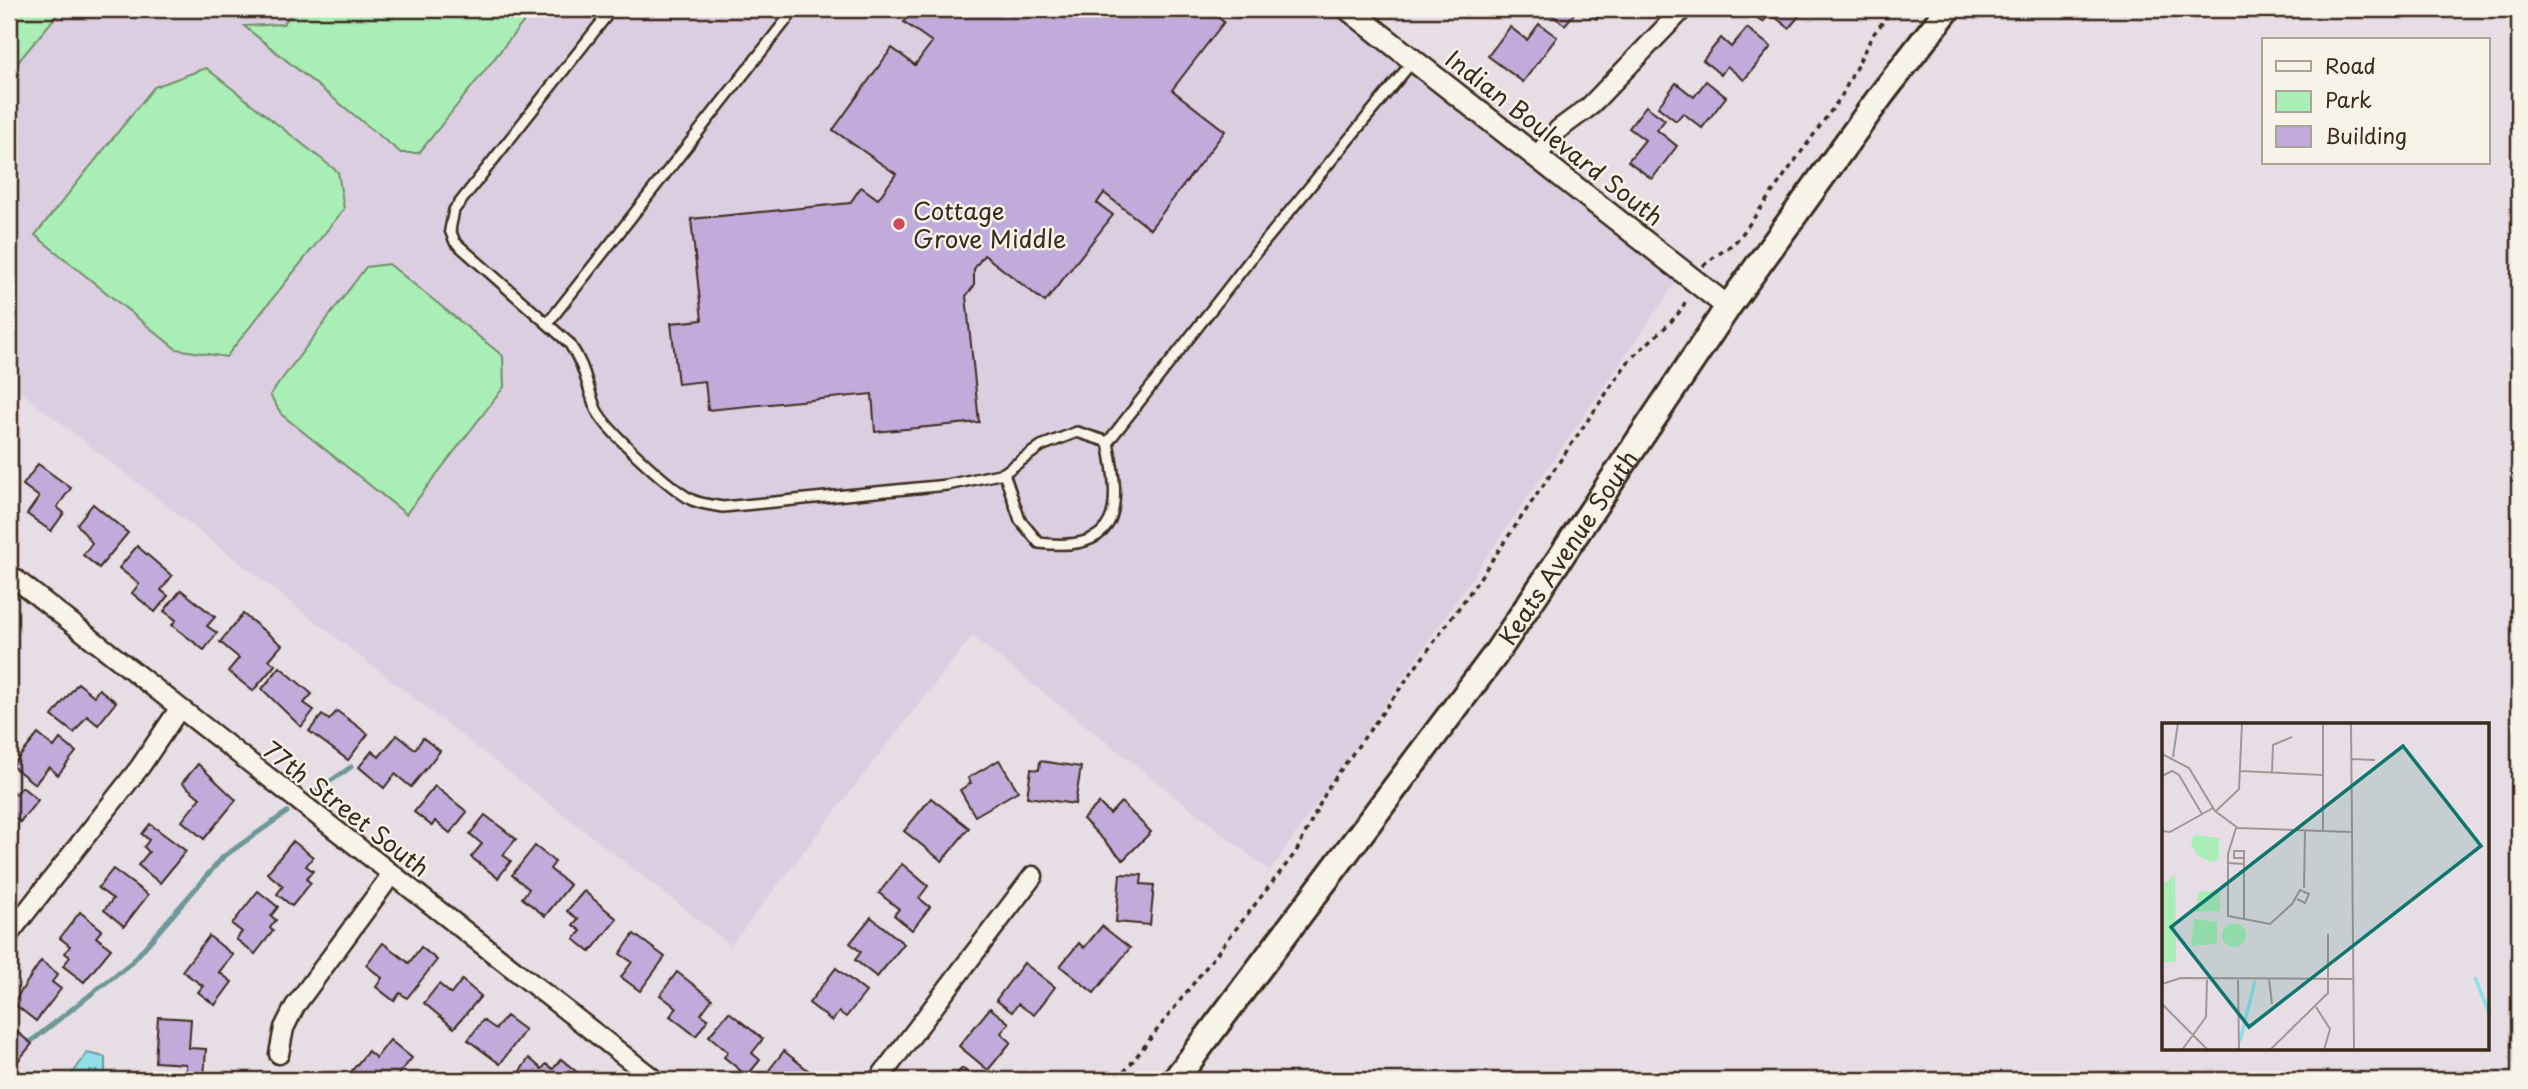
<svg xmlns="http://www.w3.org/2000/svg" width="2528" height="1089" font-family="'Playpen Sans',sans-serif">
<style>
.built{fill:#dccee1}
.green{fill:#a9edb7;stroke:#728c6a;stroke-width:2}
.water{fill:#8fdfe9;stroke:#6d9798;stroke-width:2}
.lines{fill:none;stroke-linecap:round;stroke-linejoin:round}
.stream{stroke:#6d9798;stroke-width:5}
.building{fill:#c1abda;stroke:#3b2a1e;stroke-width:2}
.service-casing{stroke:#3b2a1e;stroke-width:14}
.minor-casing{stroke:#3b2a1e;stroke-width:23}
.tertiary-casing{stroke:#3b2a1e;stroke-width:26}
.secondary-casing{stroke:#3b2a1e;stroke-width:30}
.path{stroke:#3b2a1e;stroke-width:3.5;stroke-dasharray:5 5;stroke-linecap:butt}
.service{stroke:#f7f3e8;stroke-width:9}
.minor{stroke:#f7f3e8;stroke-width:18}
.tertiary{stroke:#f7f3e8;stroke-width:21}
.secondary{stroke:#f7f3e8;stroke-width:24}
.poi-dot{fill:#d1495b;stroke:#f7f3e8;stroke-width:2.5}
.labels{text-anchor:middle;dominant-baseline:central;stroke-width:5;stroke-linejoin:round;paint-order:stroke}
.street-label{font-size:24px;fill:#3b2a1e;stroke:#f7f3e8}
.poi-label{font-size:24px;fill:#3b2a1e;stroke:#f7f3e8;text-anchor:start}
.inset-river{fill:none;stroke:#8fdfe9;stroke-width:3.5}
.inset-road{fill:none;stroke:#a29595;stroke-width:2}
.view{fill:#0f766e;fill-opacity:0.15;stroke:#0f766e;stroke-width:3.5}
.inset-edge{fill:none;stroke:#3b2a1e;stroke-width:3.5}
</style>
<rect width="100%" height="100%" fill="#e7dde4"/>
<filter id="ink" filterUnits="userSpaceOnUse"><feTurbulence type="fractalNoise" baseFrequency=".0143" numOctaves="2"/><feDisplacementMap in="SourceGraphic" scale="14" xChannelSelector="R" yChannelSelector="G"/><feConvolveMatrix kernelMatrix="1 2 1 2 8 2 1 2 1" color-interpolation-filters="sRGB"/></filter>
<g filter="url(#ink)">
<polygon class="built" points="62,9 1348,9 1683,272 1270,871 972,636 731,945 9,383 9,73"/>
<g class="green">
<polygon points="9,9 62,9 9,73"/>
<polygon points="296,9 511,9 525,20 419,153 401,153 244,26 283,24"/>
<polygon points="206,68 338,172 344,209 226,357 176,349 35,235 154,87"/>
<polygon points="389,264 503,356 504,387 406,514 282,415 270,395 366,267"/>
</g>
<polygon class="water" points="87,1053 105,1057 105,1080 68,1080"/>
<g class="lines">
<g class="stream">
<polyline points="313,793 351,767"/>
<polyline points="25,1046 132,962 223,857 287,812"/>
</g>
</g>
<g class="building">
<polygon points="914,9 1207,9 1224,22 1172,90 1225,131 1150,229 1104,193 1097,203 1113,215 1045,302 984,255 974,269 974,286 966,296 979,422 875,432 872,394 708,410 705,381 678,384 671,323 702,320 691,219 850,203 861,187 878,199 896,174 833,130 892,48 915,65 932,42 904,22"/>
<polygon points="1543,9 1578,9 1565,25"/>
<polygon points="1584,9 1605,9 1597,19"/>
<polygon points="1747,9 1805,9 1789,28 1770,13 1763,22"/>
<polygon points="1539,24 1557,37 1523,82 1488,56 1510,27 1527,40"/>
<polygon points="1747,28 1771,47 1744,80 1727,66 1721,75 1703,60 1721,38 1731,47"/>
<polygon points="1706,81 1726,97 1702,128 1683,113 1676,121 1658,107 1676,83 1694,97"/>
<polygon points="1646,106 1665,120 1657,130 1677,146 1652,179 1628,161 1645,140 1629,128"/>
<polygon points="38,464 71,488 57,507 64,513 51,531 27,514 39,497 23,485"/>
<polygon points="93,504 128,533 99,568 83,555 92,543 77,524"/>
<polygon points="137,546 172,576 161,590 168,596 155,612 132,593 139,584 119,568"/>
<polygon points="181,590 215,617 207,626 217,633 204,650 172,625 176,620 164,611"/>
<polygon points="243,614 282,645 269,660 275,665 253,691 228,671 239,658 220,642"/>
<polygon points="280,667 312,694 304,703 314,710 301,727 262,689"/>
<polygon points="78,683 94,696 99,689 116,702 98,725 87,716 74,733 52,716"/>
<polygon points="337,711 368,734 348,760 309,731 322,715 329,720"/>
<polygon points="38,734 54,747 60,739 76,752 58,775 49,767 35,784 12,766"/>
<polygon points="397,735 415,749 423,738 440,751 411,787 395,774 384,788 359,767 372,751 379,757"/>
<polygon points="999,760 1018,791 975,816 960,790 971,783 968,778"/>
<polygon points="1040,761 1081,767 1075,804 1027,797 1031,769 1039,770"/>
<polygon points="198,764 236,800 204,839 182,821 200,798 182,783"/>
<polygon points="435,786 467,812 450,833 435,821 432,826 414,812"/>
<polygon points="22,787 38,800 20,822 15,818 9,825 9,789 16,794"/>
<polygon points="931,798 969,828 942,861 904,831"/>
<polygon points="1121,802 1151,832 1123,860 1083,819 1099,803 1110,814"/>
<polygon points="485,815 516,839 503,855 511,861 498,878 471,857 482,844 470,834"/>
<polygon points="150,824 186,851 160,883 138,865 149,852 144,847 149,840 142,834"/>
<polygon points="293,841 313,857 306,866 313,871 306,879 311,883 292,906 277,894 283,886 267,873"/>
<polygon points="535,846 555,862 550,869 570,885 545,916 522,898 529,889 512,875"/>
<polygon points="902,864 928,886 919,898 930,907 912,930 894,915 899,909 879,893"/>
<polygon points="113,869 148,895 124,926 104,910 113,899 98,888"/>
<polygon points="1120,874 1142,875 1141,884 1154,885 1150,925 1116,922"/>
<polygon points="258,891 278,907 271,916 276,920 270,928 273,931 255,954 236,939 242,932 232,924"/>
<polygon points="584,891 617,919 590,952 574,939 581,931 573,925 578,919 567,911"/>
<polygon points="80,912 102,930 96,937 111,949 84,982 63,966 70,957 65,953 70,946 60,938"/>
<polygon points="871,917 904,944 877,977 855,960 861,952 850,943"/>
<polygon points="1102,926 1130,948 1094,993 1060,966 1079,943 1084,948"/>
<polygon points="634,934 665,957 640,991 621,977 632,962 620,954"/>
<polygon points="209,936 233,955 219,972 232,982 215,1005 198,992 203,986 182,971"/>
<polygon points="383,943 409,963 421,947 437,960 407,998 400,993 394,1001 376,987 382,978 366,965"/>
<polygon points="41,961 58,974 52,982 61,989 36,1021 13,1003"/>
<polygon points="1024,963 1055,987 1034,1015 1018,1004 1012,1012 996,1000"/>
<polygon points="836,968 866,992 846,1017 839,1012 832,1021 809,1003"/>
<polygon points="677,972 712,999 701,1014 708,1019 696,1036 670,1016 677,1008 660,995"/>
<polygon points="462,980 481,996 454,1028 424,1003 439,984 451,994"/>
<polygon points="990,1008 1009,1023 1001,1033 1011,1042 988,1070 959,1046"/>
<polygon points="729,1012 763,1039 752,1053 760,1060 747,1076 724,1057 728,1052 709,1036"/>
<polygon points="506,1016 525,1030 500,1064 468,1040 483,1020 496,1029"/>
<polygon points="158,1017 191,1019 189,1048 206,1049 204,1078 186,1077 186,1064 155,1062"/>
<polygon points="12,1028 32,1044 9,1072 9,1033"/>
<polygon points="390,1040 412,1058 394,1080 359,1080 350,1073 368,1051 376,1058"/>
<polygon points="784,1051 814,1075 810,1080 781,1080 769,1070"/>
<polygon points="529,1058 542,1069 546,1064 553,1069 561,1059 584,1078 582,1080 514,1080"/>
<polygon points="962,1068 978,1080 952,1080"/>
</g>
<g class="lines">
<g class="service-casing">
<g id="service">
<path d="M612 9 454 210 450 230 455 242 569 343C585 366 586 382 595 407 603 428 671 489 692 500 701 504 712 505 723 507L947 485 1004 473 1041 446 1077 432 1108 442C1121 508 1122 553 1039 543L1020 520 1004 473"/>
<polyline points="548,323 795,9"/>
<polyline points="1108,442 1257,251 1413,61"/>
</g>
</g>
<g class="minor-casing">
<g id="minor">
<polyline points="1537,156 1559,129 1589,107 1683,9"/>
<polyline points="9,574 655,1080"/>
<polyline points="9,934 140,767 179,709"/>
<polyline points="279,1054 284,1028 295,1006 392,874"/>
<polyline points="878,1080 1033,876"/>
</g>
</g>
<g class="tertiary-casing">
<polyline id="tertiary" points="1348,9 1728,307"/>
</g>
<g class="secondary-casing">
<g id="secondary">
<path id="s1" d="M1175 1080 1495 655 1728 307 1882 94 1948 9"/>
</g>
</g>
<g class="path">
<path d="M1703 266C1716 254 1728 250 1740 237L1841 97 1872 36 1893 9"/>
<path d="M1118 1080 1296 852 1329 786 1466 598 1625 366C1640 346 1681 320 1686 299"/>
</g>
<use href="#service" class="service"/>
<use href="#minor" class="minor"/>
<use href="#tertiary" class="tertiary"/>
<use href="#secondary" class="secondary"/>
</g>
</g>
<circle class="poi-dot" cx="899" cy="224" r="7"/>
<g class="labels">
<g class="street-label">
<text transform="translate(1555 137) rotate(38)">Indian Boulevard South</text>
<text stroke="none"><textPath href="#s1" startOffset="662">Keats Avenue South</textPath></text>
<text transform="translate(347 808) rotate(38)">77th Street South</text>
</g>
<g class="poi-label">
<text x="913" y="210">Cottage<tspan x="913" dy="28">Grove Middle</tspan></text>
</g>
</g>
<g transform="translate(2162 723)">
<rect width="327" height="327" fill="#e7dde4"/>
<path d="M32 112 57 115V136L49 139 35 132 29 121ZM13 152 14 239H0V162ZM37 168 58 169V188L33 189ZM32 196 55 199V221L29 223ZM60 212a12 12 0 1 1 24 0a12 12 0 1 1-24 0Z" fill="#a9edb7"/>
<path class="inset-river" d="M313 254 328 293M78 318 93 258"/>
<path class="inset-road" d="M161 0V108M189 0 192 327M0 31 27 45 53 88 76 105 189 109M11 34 16 0M190 36 213 37M78 48 161 52M110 49 111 22 130 14M0 53 10 48 17 52 40 91M54 88 77 66 80 0M74 105 66 131V193L108 201 130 181 138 167 147 171 143 180 135 176M0 108 8 109 51 85M65 140 82 141V195M82 141V128H72V135H82M142 165 143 108M107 256 110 281M76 257 77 327M0 261 19 255 192 256M0 281 46 327M154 284 168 306 162 327M20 327 44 294 45 257M108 327 166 270V211"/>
<path class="view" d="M241 23 319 123 87 304 9 204Z"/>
<rect width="327" height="327" class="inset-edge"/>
</g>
<rect width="2528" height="1089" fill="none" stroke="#f7f3e8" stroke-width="35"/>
<rect x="18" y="18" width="2493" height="1054" fill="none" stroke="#3b2a1e" stroke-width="2.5" filter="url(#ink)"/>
<rect x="2262" y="38" width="228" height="126" fill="#f7f3e8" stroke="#aca397" stroke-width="2"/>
<rect x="2276" y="61" width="35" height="10" fill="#f7f3e8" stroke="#aca397" stroke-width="2"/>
<text x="2325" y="74" font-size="21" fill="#3b2a1e">Road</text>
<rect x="2276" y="91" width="35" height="21" fill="#a9edb7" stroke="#aca397" stroke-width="2"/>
<text x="2325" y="108" font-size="21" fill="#3b2a1e">Park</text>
<rect x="2276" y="126" width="35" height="21" fill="#c1abda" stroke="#aca397" stroke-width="2"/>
<text x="2325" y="144" font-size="21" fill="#3b2a1e">Building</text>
</svg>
